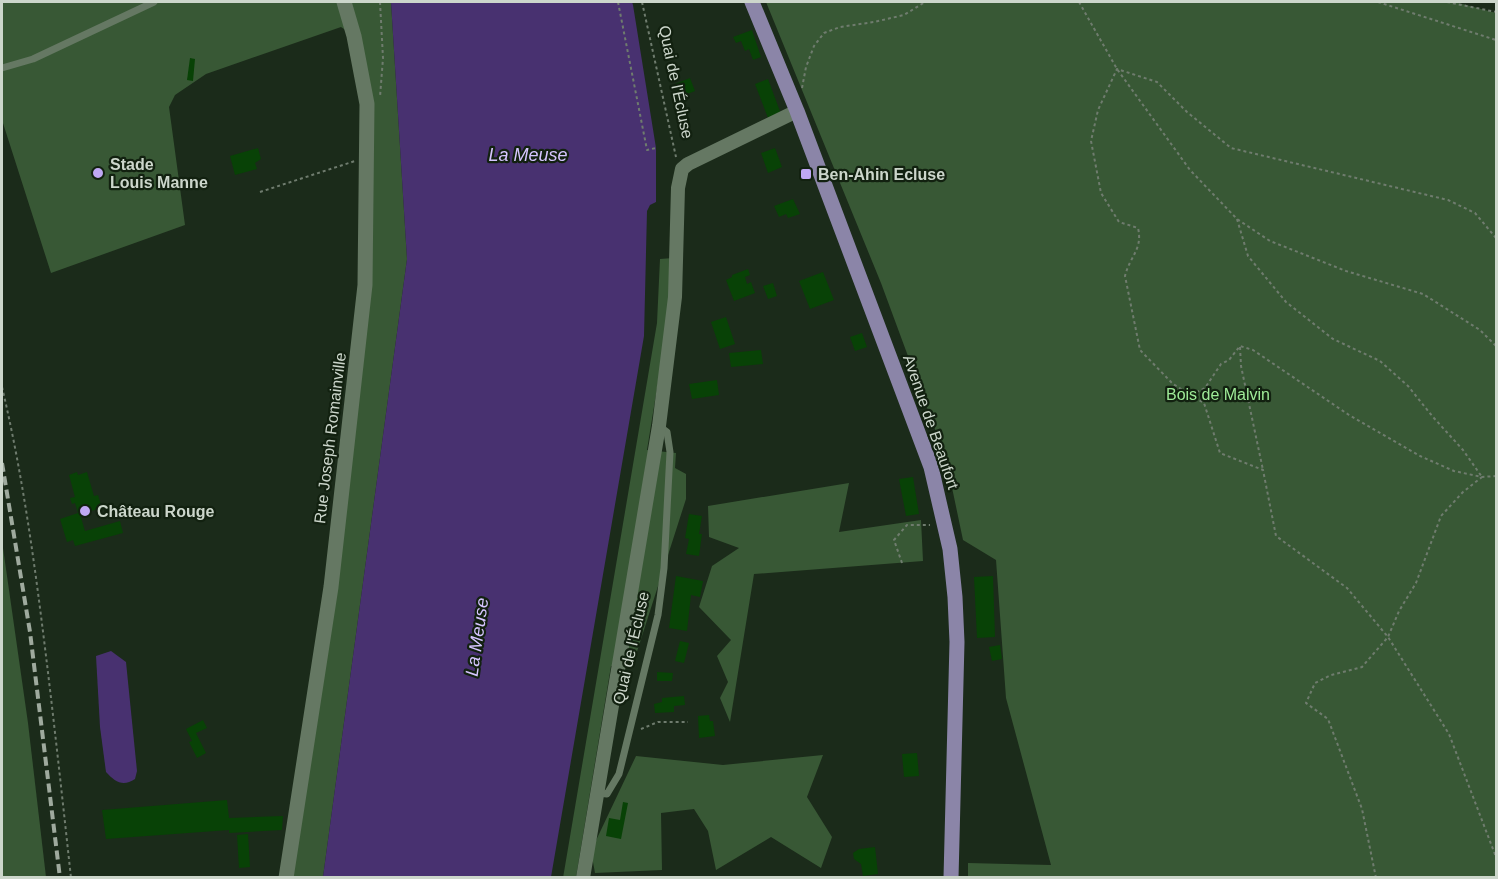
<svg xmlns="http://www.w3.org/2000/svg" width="1498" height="879" font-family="Arial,sans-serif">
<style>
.green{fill:#385835}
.water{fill:#483170}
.building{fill:#084206}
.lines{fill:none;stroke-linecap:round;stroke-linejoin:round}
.path{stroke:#6f7c6e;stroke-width:2;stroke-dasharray:3 3;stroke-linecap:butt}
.lane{stroke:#657863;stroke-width:7}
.street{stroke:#657863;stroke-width:14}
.secondary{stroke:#657863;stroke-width:15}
.primary{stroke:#8b85a8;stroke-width:15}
.rail{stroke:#9faa9e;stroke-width:4;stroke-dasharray:9 4.5;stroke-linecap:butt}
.poi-dot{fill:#c0a8f4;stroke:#122110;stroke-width:2}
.labels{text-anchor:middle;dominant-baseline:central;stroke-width:4.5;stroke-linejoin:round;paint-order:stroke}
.street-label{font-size:16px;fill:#ccd6cb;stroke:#122110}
.poi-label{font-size:16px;font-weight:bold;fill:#ccd6cb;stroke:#122110;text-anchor:start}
.park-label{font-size:16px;fill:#9feb98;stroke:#122110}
.water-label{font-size:18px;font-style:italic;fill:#d6c5ff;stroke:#122110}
</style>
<rect width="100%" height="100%" fill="#1b2b1a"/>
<g class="green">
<polygon points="2,2 391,2 407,259 323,877 286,877 359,346 367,157 354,36 341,27 206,74 175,95 169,107 185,225 51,273 2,120"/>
<polygon points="766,2 1455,2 1496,13 1496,877 968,877 968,863 1051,865 1006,698 996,560 963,540 946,459 881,283"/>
<polygon points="673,258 667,326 647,450 676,453 675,468 686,474 686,499 633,664 611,666 576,877 563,878 657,323 660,259"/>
<polygon points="849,483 839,532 921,520 923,561 754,574 730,722 720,698 728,682 717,656 731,640 699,607 712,566 739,548 709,537 708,506"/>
<polygon points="2,541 28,723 46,877 2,877"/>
<polygon points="823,755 807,797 832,837 821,868 771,837 716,870 708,831 694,809 661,813 662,870 595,873 591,851 636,756 723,765"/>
</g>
<g class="water">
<polygon points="391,2 632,2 633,5 656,148 656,202 650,205 647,211 644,336 551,877 323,877 407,259"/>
<path d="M111 651 126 662 137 771 135 779C123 787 115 782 106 772L100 727 96 656Z"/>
</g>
<g class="building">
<polygon points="752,30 761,57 753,60 749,49 745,51 741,41 736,43 733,37"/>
<polygon points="190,58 195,59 193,81 187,80"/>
<polygon points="690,78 695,91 680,97 675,84"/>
<polygon points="768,79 781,114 768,118 755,84"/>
<polygon points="258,148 261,159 255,163 257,169 235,175 230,156"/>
<polygon points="775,148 782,167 768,173 761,153"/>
<polygon points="793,199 800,214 788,218 786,214 779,217 774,206"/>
<polygon points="748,269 750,275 745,277 747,284 751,282 755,293 734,301 726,280 732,277 732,275"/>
<polygon points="823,272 834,300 810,309 799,281"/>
<polygon points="773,283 777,296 768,299 763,286"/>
<polygon points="726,317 735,344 720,349 711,322"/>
<polygon points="862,333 867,347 855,351 850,337"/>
<polygon points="761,350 763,364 731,367 729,353"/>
<polygon points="717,380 719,395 692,399 689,384"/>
<polygon points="77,472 78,475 87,472 94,496 98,495 102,508 80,514 85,531 120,521 123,533 75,546 73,540 67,542 60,519 78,513 75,503 72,504 70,498 75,497 69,475"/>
<polygon points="913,477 919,514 906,516 899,479"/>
<polygon points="689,514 702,516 699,534 702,534 699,556 686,554 689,539 685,538"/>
<polygon points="676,576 703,581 700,597 691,595 687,631 669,628"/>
<polygon points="993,576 995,637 977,638 974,577"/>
<polygon points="680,641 689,643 684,663 675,661"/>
<polygon points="1000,645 1002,659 992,661 989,647"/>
<polygon points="657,672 673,673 672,681 657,681"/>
<polygon points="684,696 685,705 674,706 674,712 655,713 654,704 662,702 662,698"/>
<polygon points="709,715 710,721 713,721 715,736 699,738 698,716"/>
<polygon points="203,720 207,728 196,733 206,753 197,758 189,742 192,741 186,729"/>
<polygon points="917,753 919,776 904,777 902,754"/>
<polygon points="227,800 229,818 283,816 282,830 229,833 229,830 106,839 102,810"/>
<polygon points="623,802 628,803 621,839 606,836 609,818 620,820"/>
<polygon points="248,834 250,867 239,868 237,835"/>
<polygon points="875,847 878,874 863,876 861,864 854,859 853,853 859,849"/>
</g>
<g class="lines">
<g class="path">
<polyline points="380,2 383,58 380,97"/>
<polyline points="618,2 647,150 656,148"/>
<polyline points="642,2 676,157"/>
<polyline points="1079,2 1117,69 1190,170 1237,219 1270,241 1346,271 1423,294 1480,330 1496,346"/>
<polyline points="1378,2 1496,40"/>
<polyline points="1447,2 1496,12"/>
<polyline points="802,88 806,67 814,46 824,33 840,27 874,22 904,15 925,2"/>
<polyline points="260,192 355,161"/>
<polyline points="1237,219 1248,256 1286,302 1333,339 1380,361 1408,386 1433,417 1463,450 1482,477"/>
<path d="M1496 238 1475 213 1448 200 1231 148 1187 112 1157 82 1117 69 1098 110 1091 141 1101 193 1119 222 1138 228C1143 249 1130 256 1125 276L1140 350 1173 384 1204 403 1220 453 1263 470 1276 536 1347 588 1388 637 1449 734 1496 857"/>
<polyline points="1240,347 1241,366 1263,470"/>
<path d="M2 387C23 476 35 566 46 656 55 730 63 804 71 878"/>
<polyline points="1191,395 1205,388 1221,364 1229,360 1240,346 1253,350 1349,415 1420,456 1454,471 1482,477 1496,476"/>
<polyline points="902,563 894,540 907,525 930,525"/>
<polyline points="641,729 658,722 688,722"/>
<polyline points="1376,878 1362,809 1328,719 1306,703 1315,683 1331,675 1362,667 1388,637 1399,611 1416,583 1441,516 1463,492 1482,477"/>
</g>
<g class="lane">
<polyline points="2,68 33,59 154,2"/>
<polyline points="597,793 607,794 619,774 658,615 664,568 670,452 667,432 659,426"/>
</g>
<polyline class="street" points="583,878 659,426 675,297 678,188 682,169 688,164 797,111"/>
<polyline class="secondary" points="286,878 331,587 365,285 367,104 354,36 344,2"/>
<polyline class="primary" points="752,2 797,111 931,467 950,549 955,597 957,642 951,878"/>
<polyline class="rail" points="2,463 30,632 60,878"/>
</g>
<g class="poi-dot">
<circle cx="98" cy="173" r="6"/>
<rect x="800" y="168" width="12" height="12" rx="3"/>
<circle cx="85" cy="511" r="6"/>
</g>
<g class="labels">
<g class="street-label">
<text transform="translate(676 82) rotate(78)">Quai de l'Écluse</text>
<text transform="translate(931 422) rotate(71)">Avenue de Beaufort</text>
<text transform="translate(330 438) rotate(-83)">Rue Joseph Romainville</text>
<text transform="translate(631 648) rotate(-77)">Quai de l'Écluse</text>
</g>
<g class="poi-label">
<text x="110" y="164">Stade<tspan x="110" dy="18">Louis Manne</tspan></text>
<text x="818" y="174">Ben-Ahin Ecluse</text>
<text x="97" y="511">Château Rouge</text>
</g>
<g class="park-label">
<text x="1218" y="394">Bois de Malvin</text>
</g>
<g class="water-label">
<text x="528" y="155">La Meuse</text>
<text transform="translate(477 637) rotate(-82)">La Meuse</text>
</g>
</g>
<rect width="1498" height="879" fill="none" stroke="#ccd6cb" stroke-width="6"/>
</svg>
